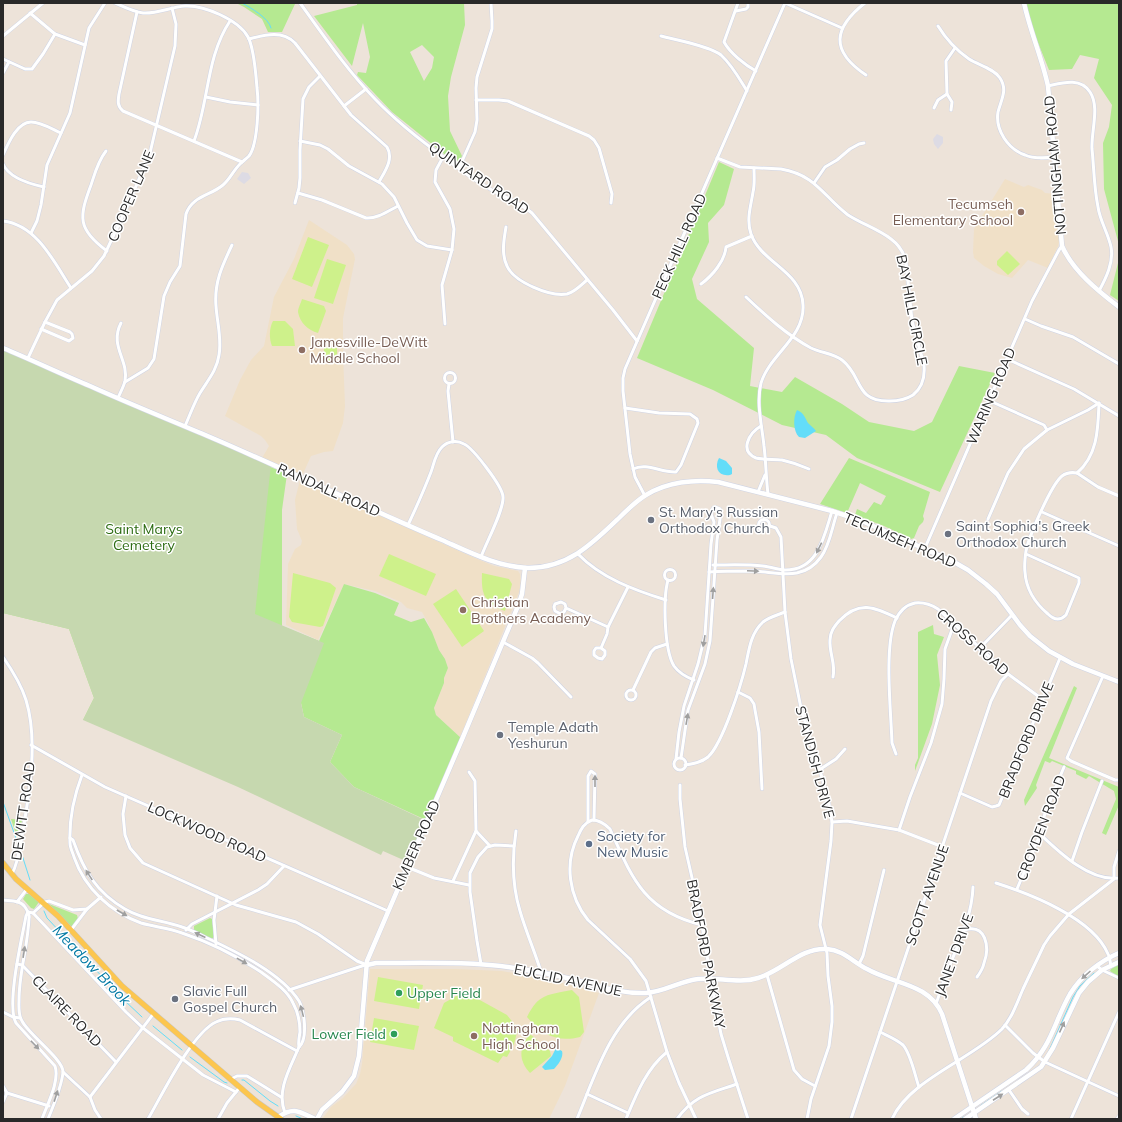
<svg xmlns="http://www.w3.org/2000/svg" width="1122" height="1122" font-family="Mulish,sans-serif">
<style>
.industrial{fill:#dddbe4}
.education{fill:#f0e0c7}
.green{fill:#b5e991;fill-rule:evenodd}
.cemetery{fill:#c6d8af}
.pitch{fill:#cef18b}
.water{fill:#63ddf9}
.lines{fill:none;stroke-linecap:round;stroke-linejoin:round}
.stream{stroke:#63ddf9;stroke-width:1}
.street-casing{stroke:#cfd4e4;stroke-width:4}
.secondary-casing{stroke:#cfd4e4;stroke-width:5.5}
.primary-casing{stroke:#c7c7c7;stroke-width:6}
.street{stroke:#fff;stroke-width:3}
.secondary{stroke:#fff;stroke-width:4.5}
.primary{stroke:#fcc64f;stroke-width:5}
.oneway{fill:#9f9f9f}
.education-dot{fill:#8d6e63;stroke:#fff;stroke-width:1.5}
.worship-dot{fill:#6b7280;stroke:#fff;stroke-width:1.5}
.service-dot{fill:#5c6f8a;stroke:#fff;stroke-width:1.5}
.leisure-dot{fill:#2e9e5b;stroke:#fff;stroke-width:1.5}
.labels{text-anchor:middle;dominant-baseline:central;stroke-width:3;stroke-linejoin:round;paint-order:stroke}
.street-label{font-size:14px;fill:#292929;stroke:#fff}
.education-label{font-size:14px;fill:#785e54;stroke:#fff;text-anchor:start}
.worship-label{font-size:14px;fill:#5b616d;stroke:#fff;text-anchor:start}
.park-label{font-size:14px;fill:#2d6c13;stroke:#fff}
.service-label{font-size:14px;fill:#4e5e75;stroke:#fff;text-anchor:start}
.leisure-label{font-size:14px;fill:#27864d;stroke:#fff;text-anchor:start}
.water-label{font-size:15px;font-style:italic;fill:#0279a4;stroke:#fff}
</style>
<rect width="100%" height="100%" fill="#ede3d9"/>
<g class="industrial">
<polygon points="937,134 943,137 943,143 938,149 934,144 933,139"/>
<polygon points="242,172 248,173 251,178 244,184 237,179"/>
</g>
<g class="education">
<polygon points="1005,179 1024,187 1028,185 1042,190 1045,193 1056,194 1060,239 1058,246 1048,268 1028,260 1012,278 998,274 984,266 974,258 973,252 974,229"/>
<polygon points="309,220 347,245 354,254 355,259 343,318 343,353 345,406 343,423 333,451 324,452 311,456 302,476 262,458 269,446 265,440 261,436 225,416 240,380 251,360 264,346 274,297 294,259"/>
<polygon points="300,480 477,559 494,566 518,571 520,574 521,584 519,592 460,737 436,715 434,708 444,683 444,678 448,668 445,659 439,650 428,623 422,612 407,608 401,602 375,591 344,584 318,640 286,625 288,564 295,549 301,545 302,541 297,529 295,500"/>
<polygon points="370,969 456,969 502,971 547,979 599,993 565,1086 549,1119 322,1119 331,1107 343,1098 352,1088 356,1084 360,1074 362,1064"/>
</g>
<g class="green">
<polygon points="236,3 295,3 295,4 282,32 268,32 262,19 244,7"/>
<path d="M357 3H464L465 25 451 77 448 96 450 131 462 156 458 165 392 112 357 75 358 72 366 73 370 57 363 23 352 66 314 16 357 5ZM422 45 434 57 432 68 424 81 410 52Z"/>
<polygon points="1022,3 1119,3 1119,245 1104,189 1103,143 1109,127 1112,105 1094,78 1099,59 1080,55 1072,69 1049,70"/>
<polygon points="719,162 734,169 724,205 708,223 709,242 692,279 697,299 754,348 750,386 782,392 795,377 842,404 869,422 914,431 932,422 959,366 995,373 940,492 857,458 826,435 782,425 713,390 637,358"/>
<polygon points="1119,259 1119,301 1110,295"/>
<polygon points="211,442 287,474 282,510 282,626 319,641 344,584 375,593 399,603 394,615 411,622 424,618 432,632 439,650 445,659 448,668 444,678 444,683 434,708 436,715 461,738 426,820 354,787 330,762 342,735 304,717 301,703 83,720 94,698 69,629 3,613 3,534"/>
<polygon points="849,458 930,492 923,516 924,519 923,522 919,526 914,538 911,539 884,526 855,515 857,509 866,513 874,502 881,505 886,496 860,483 847,513 820,504"/>
<polygon points="933,625 934,634 944,637 937,655 940,685 932,724 915,771 915,765 918,758 918,632"/>
<polygon points="1074,686 1077,688 1049,758 1119,787 1119,805 1106,835 1102,833 1116,799 1114,791 1089,776 1086,779 1076,774 1076,771 1052,761 1050,763 1045,761 1036,785 1037,788 1025,806 1024,800"/>
<polygon points="11,819 22,820 18,840"/>
<polygon points="26,894 30,894 39,902 34,909 31,908 23,899"/>
<polygon points="49,904 77,915 78,919 73,926 70,926"/>
<polygon points="210,918 212,919 214,936 213,938 210,939 194,931 194,926"/>
<polygon points="1119,964 1119,977 1110,971 1111,969"/>
</g>
<polygon class="cemetery" points="3,348 271,464 255,614 324,643 301,703 304,717 342,735 330,762 354,787 427,821 408,862 383,851 381,855 238,787 83,720 94,698 69,629 3,613"/>
<g class="pitch">
<polygon points="308,237 329,245 312,287 292,279"/>
<polygon points="1007,251 1020,264 1008,275 997,265 997,261"/>
<polygon points="327,259 346,265 333,304 314,298"/>
<path d="M302 299 324 306 326 311 318 333C308 330 300 323 298 312 298 308 301 303 302 299Z"/>
<path d="M273 321H285L293 329 295 346H272C269 339 269 328 273 321Z"/>
<rect x="324" y="348" width="13" height="13"/>
<polygon points="389,554 436,574 426,596 379,576"/>
<polygon points="293,573 330,583 336,588 323,626 320,627 292,622 289,617"/>
<path d="M482 573 509 579 512 584 505 611C484 603 481 594 482 573Z"/>
<polygon points="456,589 484,631 462,647 433,604"/>
<polygon points="378,977 423,985 419,1009 374,1001"/>
<path d="M572 990 579 997 584 1032 580 1037C557 1043 541 1034 527 1017 539 993 548 995 572 990Z"/>
<polygon points="458,995 478,999 507,1015 518,1029 514,1044 507,1057 503,1056 498,1063 453,1041 453,1037 434,1028 444,1003"/>
<polygon points="374,1018 419,1026 414,1050 370,1042"/>
<path d="M530 1034 550 1051 551 1056 530 1073C518 1060 519 1047 530 1034Z"/>
</g>
<g class="water">
<path d="M797 410C804 413 805 418 808 423 810 425 814 428 816 431L805 438 799 437C793 431 793 417 797 410Z"/>
<path d="M719 458 726 461 732 468V474L730 475C718 477 714 467 719 458Z"/>
<path d="M556 1048 562 1051C564 1057 558 1065 554 1069L545 1070 542 1067 552 1056Z"/>
</g>
<g class="lines">
<g class="stream">
<path d="M242 3C251 8 269 18 271 28"/>
<polyline points="3,802 17,841"/>
<polyline points="22,855 30,880"/>
<polyline points="44,911 47,918 124,1000 142,1017"/>
<polyline points="153,1026 182,1050"/>
<polyline points="1048,1053 1073,997 1080,986 1094,973"/>
<polyline points="190,1057 224,1082 227,1083"/>
<polyline points="242,1080 244,1080 270,1101 278,1106"/>
<polyline points="980,1106 1002,1091"/>
<polyline points="296,1116 303,1119"/>
<polyline points="961,1119 964,1117"/>
</g>
<g class="street-casing">
<g id="street">
<path d="M115 3C124 7 134 12 143 13 157 14 171 7 185 6 204 5 239 20 248 37 254 48 256 75 257 88 259 104 258 144 249 156 246 159 243 161 240 164 233 171 230 179 223 185 210 196 192 196 186 214L180 266 170 282 164 296 154 359 148 368 125 382"/>
<path d="M300 3C324 36 347 70 375 99 396 121 420 140 445 158 459 169 474 180 490 189 505 198 518 201 532 213L613 310 637 341"/>
<path d="M738 3 724 42C730 53 745 65 756 71"/>
<polyline points="785,3 842,28"/>
<path d="M865 3C833 28 830 51 866 75"/>
<polyline points="736,11 746,9 748,7 748,3"/>
<path d="M137 12 119 94C118 101 117 106 123 111L242 162"/>
<polyline points="30,13 55,34 85,45"/>
<path d="M938 26C946 39 956 50 969 59 978 65 993 68 1000 78 1008 90 1001 100 998 112 995 130 1008 149 1025 155 1034 159 1045 158 1055 157"/>
<polyline points="3,36 43,3"/>
<path d="M661 36C676 40 710 46 721 55 732 65 739 78 747 91"/>
<path d="M249 39C265 35 282 30 295 43L351 115 387 147C394 159 385 171 379 182"/>
<polyline points="3,59 25,69 32,69 43,54 55,34"/>
<polyline points="3,73 9,62"/>
<path d="M1048 86C1062 83 1080 77 1090 92 1100 107 1091 131 1092 149 1094 168 1094 188 1098 207 1100 221 1108 233 1111 247 1114 262 1106 278 1099 291"/>
<polyline points="947,94 946,61 955,48"/>
<polyline points="206,97 230,102 258,105"/>
<polyline points="476,100 499,100 508,101 589,136 594,140 599,148 612,194 611,203"/>
<polyline points="344,106 366,89"/>
<polyline points="934,108 938,100 947,94 952,102 951,110"/>
<path d="M194 141C209 102 206 57 230 21"/>
<polyline points="300,141 320,145 328,149 349,166 382,184 394,197 407,223 417,240 427,246 452,250"/>
<path d="M106 151C98 161 95 173 91 185 79 217 77 229 107 251"/>
<path d="M3 155C8 144 17 122 31 122 41 122 52 129 61 133"/>
<polyline points="443,157 436,170 435,182 450,209 454,229 452,250 442,285 445,324"/>
<path d="M717 158 740 167 781 169C816 175 823 196 848 215 862 224 878 229 891 239 899 245 904 253 906 262L912 321 924 365C925 376 923 387 913 395 905 400 899 401 890 401 854 402 863 376 842 360 833 353 821 353 811 348 787 335 766 316 746 297"/>
<path d="M3 164C9 178 30 184 44 187"/>
<polyline points="459,168 475,132 477,120 476,88 477,77 492,29 492,21 491,3"/>
<path d="M754 168C754 176 755 184 753 192 751 206 746 219 751 234 761 263 802 271 803 305 805 337 770 354 761 383 756 403 762 426 764 446 766 462 766 478 768 494"/>
<polyline points="814,183 825,167 837,160 850,149 859,144 864,143"/>
<path d="M298 193 322 200 366 218C377 219 388 211 398 206"/>
<polyline points="295,203 299,188 300,178 300,150 303,99 309,87 320,76"/>
<path d="M3 221C37 225 54 262 71 288"/>
<path d="M506 227C504 239 501 254 507 266 514 282 550 297 567 294 575 292 581 285 587 280"/>
<polyline points="31,233 37,221 41,205 47,165 70,113 89,28 105,3"/>
<path d="M701 284C712 276 725 261 726 247L752 236"/>
<polyline points="1025,319 1041,326 1073,337 1119,364"/>
<polyline points="41,329 69,341 73,338 72,334 70,332 45,322"/>
<polyline points="28,358 45,322 57,300 92,271 104,256 131,198 150,153 175,46 176,24 172,8"/>
<polyline points="1007,359 1074,389 1119,416"/>
<circle cx="450" cy="378" r="5.5"/>
<polyline points="449,384 448,391 453,442"/>
<path d="M118 398C120 393 124 386 125 381 129 360 109 346 121 323"/>
<polyline points="990,401 1044,425 1047,430"/>
<path d="M625 408 659 413 690 414 697 419 698 423 681 465 676 472C661 473 647 462 633 469"/>
<path d="M185 426C190 415 194 403 200 393 208 380 217 370 219 355 222 339 217 322 216 306 214 283 222 266 232 245"/>
<path d="M761 426C749 433 739 451 756 458 764 460 774 459 782 460 791 462 800 465 809 469"/>
<polyline points="1077,473 1098,487 1119,496"/>
<polyline points="758,492 765,475"/>
<polyline points="645,496 635,477 630,454 623,391 623,378 625,369 785,3"/>
<polyline points="1042,512 1119,546"/>
<polyline points="988,519 1008,473 1024,449 1047,430 1088,410 1099,403"/>
<circle cx="764" cy="525" r="5.5"/>
<path d="M408 525C416 508 424 490 431 472 434 464 435 454 442 447 448 441 457 440 464 444 473 448 503 487 503 497 504 510 486 543 481 557"/>
<polyline points="770,526 776,528 781,537 785,612 791,659 801,708 823,781 829,804 832,822 831,841 820,925 827,953 828,976 832,1006 832,1022 829,1046 811,1099 807,1119"/>
<polyline points="925,548 1032,301 1059,250 1062,246"/>
<path d="M578 554C601 578 634 590 666 600"/>
<path d="M1026 554 1079 578V583L1066 615C1060 621 1054 620 1048 614 1035 603 1026 589 1025 572 1024 565 1025 558 1026 551 1029 536 1051 485 1062 476 1066 473 1071 472 1077 473 1098 455 1098 428 1099 403"/>
<path d="M713 565C729 565 746 564 763 566 770 567 777 569 784 570 818 571 824 537 832 511"/>
<circle cx="670" cy="575" r="5.5"/>
<path d="M709 572C724 571 738 571 753 571 778 572 803 582 821 557 830 545 832 527 837 513"/>
<path d="M668 580C663 598 664 650 674 666 679 673 686 677 694 680"/>
<polyline points="566,608 564,612 561,614 555,611 554,607 555,604 561,602 565,604 566,608 608,627"/>
<polyline points="503,642 532,658 538,663 571,697"/>
<polyline points="601,648 605,651 605,655 602,659 598,658 594,655 594,651 596,648 601,648 607,634 608,627 628,587"/>
<polyline points="979,649 1012,615"/>
<path d="M3 657C12 670 21 684 26 700 38 739 30 790 23 830 20 845 19 861 12 874"/>
<polyline points="1103,676 1067,758 1071,761 1115,780 1119,780"/>
<path d="M833 677C836 664 829 653 830 640 830 632 834 627 839 621 859 600 874 607 897 618"/>
<circle cx="631" cy="695" r="5"/>
<polyline points="633,690 651,652 655,648 667,644"/>
<polyline points="738,692 750,698 754,704 755,710 759,732 762,789"/>
<polyline points="31,745 105,787 388,911"/>
<path d="M896 754 892 743C891 711 884 649 895 621 899 612 905 605 915 603 924 602 930 604 938 609L1008 674 1042 699"/>
<circle cx="680" cy="764" r="6"/>
<polyline points="676,759 679,732 684,706 698,664 705,635 711,544 714,522 711,514 713,508 715,507 720,509 721,512 717,540 710,641 705,664 688,710 681,758"/>
<path d="M685 765C693 764 702 762 708 757 723 743 741 685 746 664 749 649 751 633 763 622 769 617 778 615 785 612"/>
<polyline points="819,770 836,759 845,749"/>
<path d="M82 775C74 796 69 820 70 843 70 848 73 853 74 857 85 889 111 912 141 923 155 927 169 928 182 933 209 942 237 956 261 972 273 981 287 990 293 1003 298 1012 300 1023 300 1032 299 1038 298 1042 299 1047"/>
<polyline points="680,785 680,799 685,847 700,913 713,992 721,1034 728,1057 748,1119"/>
<polyline points="960,793 992,807 996,806 999,805 1060,658"/>
<polyline points="126,796 123,814 125,835 130,848 143,863 236,905 296,922 318,934 357,961 367,965"/>
<polyline points="588,821 588,776 591,771 595,774 594,820"/>
<polyline points="832,822 847,821 899,830 943,847"/>
<polyline points="899,830 910,797 931,743 942,704 944,679 945,649 954,624"/>
<polyline points="476,831 490,846"/>
<path d="M516 831C512 857 512 885 520 911 526 932 535 952 541 972"/>
<path d="M1040 834C1059 852 1090 882 1119 878"/>
<path d="M70 838 73 840C84 871 96 892 125 909 143 920 163 920 182 927 191 930 199 934 207 938 237 952 281 973 299 1001 302 1006 303 1013 304 1019 305 1028 306 1041 299 1047 290 1068 276 1091 285 1113"/>
<polyline points="1072,861 1082,832 1102,781"/>
<polyline points="407,867 434,878 469,885"/>
<polyline points="453,881 476,831 475,781 469,772"/>
<path d="M996 883C1030 894 1093 918 1108 954 1110 957 1110 962 1111 966"/>
<polyline points="1017,889 1039,837 1045,813 1064,767"/>
<path d="M3 900C11 901 20 900 25 907 27 910 30 915 29 918 28 946 19 972 19 1000 19 1006 18 1015 22 1021 29 1035 63 1059 63 1072 62 1085 53 1107 48 1119"/>
<polyline points="17,902 27,889"/>
<polyline points="28,912 33,913 126,1012 143,1028 203,1075 236,1092"/>
<path d="M28 912 26 916C22 938 6 1005 16 1023L55 1066C60 1081 47 1105 42 1119"/>
<polyline points="33,913 45,902 49,901 73,910 87,909"/>
<polyline points="71,930 87,909 101,897"/>
<polyline points="186,930 192,924 258,890 267,884 284,866"/>
<path d="M964 930C986 923 990 947 984 963 983 968 980 973 977 977"/>
<polyline points="216,944 214,920 217,896"/>
<polyline points="17,964 22,965 116,1062"/>
<polyline points="481,964 477,941 470,892 470,873 478,857 487,847 495,845 514,846"/>
<polyline points="859,964 863,956 884,870"/>
<polyline points="1097,966 1102,970 1119,978"/>
<polyline points="767,975 794,1070 802,1079 815,1086"/>
<polyline points="289,990 365,965"/>
<path d="M936 1004C940 993 943 982 947 972 958 944 972 917 973 887"/>
<polyline points="3,1012 13,1017 20,1018"/>
<polyline points="1005,1025 1033,1053 1045,1062 1119,1096"/>
<path d="M880 1032C888 1036 896 1039 903 1045 911 1054 915 1076 919 1087"/>
<polyline points="63,1072 90,1097 95,1110 101,1119"/>
<polyline points="231,1079 237,1076 247,1076 281,1097"/>
<polyline points="3,1086 7,1093"/>
<polyline points="1009,1090 1022,1109 1028,1114"/>
<polyline points="7,1093 49,1106"/>
<polyline points="587,1094 628,1113"/>
<polyline points="90,1097 154,1013"/>
<polyline points="3,1102 7,1093"/>
<path d="M148 1119C162 1095 192 1033 216 1022 224 1018 232 1018 240 1020L297 1051"/>
<polyline points="218,1119 227,1103 240,1087"/>
<path d="M577 1119C595 1076 610 1023 651 997"/>
<path d="M626 1119C636 1095 646 1069 667 1052"/>
<path d="M677 1119C694 1095 711 1093 737 1084"/>
<path d="M696 1119 679 1083 667 1052 646 981 630 959 588 920C569 897 564 863 578 836 581 829 584 823 592 820 599 820 605 824 610 829 632 878 644 911 702 925"/>
<polyline points="851,1119 991,701 1001,681 1008,674"/>
<path d="M892 1119C909 1080 972 1059 1002 1029 1012 1018 1017 1003 1023 989 1030 974 1037 960 1044 945L1050 936 1069 914 1114 879V867L1119 851"/>
<polyline points="1071,1119 1119,1012"/>
<polyline points="1117,1119 1119,1116"/>
</g>
</g>
<g class="secondary-casing">
<g id="secondary">
<path d="M1024 3C1030 31 1042 58 1048 86L1062 246C1073 271 1098 291 1119 307"/>
<path d="M3 348C32 360 61 374 90 386 130 404 170 420 210 437 264 460 316 485 369 508 394 519 418 530 442 540 469 552 498 567 528 568 568 568 592 544 619 518 627 510 636 501 646 495 667 482 694 479 718 482L832 511 862 521 954 562 968 570 986 584 997 594 1020 625 1030 636 1049 651 1073 664 1119 682"/>
<path d="M367 965 376 963C425 963 473 961 521 969 539 972 557 975 575 980 598 986 621 994 646 993 664 992 680 981 698 979 718 977 739 984 758 978 782 971 801 947 827 949 843 950 853 962 867 969 893 984 929 983 942 1014L976 1119"/>
<path d="M278 1117C294 1106 300 1112 315 1119"/>
<polyline points="317,1119 322,1110 342,1092 354,1076 359,1056 367,961 463,737 518,606 522,594 525,568"/>
<path d="M954 1119 1026 1070C1052 1046 1054 1022 1070 994 1081 976 1100 961 1119 953"/>
<polyline points="965,1119 1041,1067 1053,1048 1079,993 1088,982 1102,970 1119,962"/>
</g>
</g>
<g class="primary-casing">
<polyline id="primary" points="3,863 16,879 58,916 122,986 257,1102 281,1119"/>
</g>
<use href="#street" class="street"/>
<use href="#secondary" class="secondary"/>
<use href="#primary" class="primary"/>
</g>
<defs><path id="oneway-solid" d="M-6-.8H1V-3.2L6.5 0L1 3.2V.8H-6Z"/></defs>
<g class="oneway">
<use href="#oneway-solid" transform="translate(819 548) rotate(116)"/>
<use href="#oneway-solid" transform="translate(753 571) rotate(2)"/>
<use href="#oneway-solid" transform="translate(713 593) rotate(-86)"/>
<use href="#oneway-solid" transform="translate(704 641) rotate(100)"/>
<use href="#oneway-solid" transform="translate(687 719) rotate(-80)"/>
<use href="#oneway-solid" transform="translate(595 781) rotate(-90)"/>
<use href="#oneway-solid" transform="translate(89 875) rotate(-123)"/>
<use href="#oneway-solid" transform="translate(122 913) rotate(30)"/>
<use href="#oneway-solid" transform="translate(200 935) rotate(-155)"/>
<use href="#oneway-solid" transform="translate(24 952) rotate(-81)"/>
<use href="#oneway-solid" transform="translate(242 961) rotate(29)"/>
<use href="#oneway-solid" transform="translate(1086 975) rotate(138)"/>
<use href="#oneway-solid" transform="translate(302 1011) rotate(-104)"/>
<use href="#oneway-solid" transform="translate(1062 1027) rotate(-66)"/>
<use href="#oneway-solid" transform="translate(35 1045) rotate(46)"/>
<use href="#oneway-solid" transform="translate(56 1096) rotate(-72)"/>
<use href="#oneway-solid" transform="translate(998 1097) rotate(-33)"/>
</g>
<g class="education-dot">
<circle cx="1021" cy="212" r="4"/>
<circle cx="302" cy="350" r="4"/>
<circle cx="463" cy="610" r="4"/>
<circle cx="474" cy="1036" r="4"/>
</g>
<g class="worship-dot">
<circle cx="651" cy="520" r="4"/>
<circle cx="948" cy="534" r="4"/>
<circle cx="500" cy="735" r="4"/>
<circle cx="175" cy="999" r="4"/>
</g>
<circle class="service-dot" cx="589" cy="844" r="4"/>
<g class="leisure-dot">
<circle cx="399" cy="993" r="4"/>
<circle cx="394" cy="1034" r="4"/>
</g>
<g class="labels">
<g class="street-label">
<text transform="translate(1055 165) rotate(-95)">NOTTINGHAM ROAD</text>
<text transform="translate(479 178) rotate(34)">QUINTARD ROAD</text>
<text transform="translate(131 196) rotate(-67)">COOPER LANE</text>
<text transform="translate(679 246) rotate(-66)">PECK HILL ROAD</text>
<text transform="translate(912 310) rotate(79)">BAY HILL CIRCLE</text>
<text transform="translate(991 396) rotate(-67)">WARING ROAD</text>
<text transform="translate(329 490) rotate(24)">RANDALL ROAD</text>
<text transform="translate(900 540) rotate(23)">TECUMSEH ROAD</text>
<text transform="translate(973 642) rotate(42)">CROSS ROAD</text>
<text transform="translate(1026 740) rotate(-68)">BRADFORD DRIVE</text>
<text transform="translate(815 762) rotate(75)">STANDISH DRIVE</text>
<text transform="translate(23 811) rotate(-82)">DEWITT ROAD</text>
<text transform="translate(1041 828) rotate(-69)">CROYDEN ROAD</text>
<text transform="translate(207 832) rotate(24)">LOCKWOOD ROAD</text>
<text transform="translate(416 845) rotate(-66)">KIMBER ROAD</text>
<text transform="translate(927 895) rotate(-71)">SCOTT AVENUE</text>
<text transform="translate(706 954) rotate(79)">BRADFORD PARKWAY</text>
<text transform="translate(954 955) rotate(-70)">JANET DRIVE</text>
<text transform="translate(568 980) rotate(12)">EUCLID AVENUE</text>
<text transform="translate(67 1011) rotate(46)">CLAIRE ROAD</text>
</g>
<g class="education-label">
<text x="1013" y="204" text-anchor="end">Tecumseh<tspan x="1013" dy="16">Elementary School</tspan></text>
<text x="310" y="342">Jamesville-DeWitt<tspan x="310" dy="16">Middle School</tspan></text>
<text x="471" y="602">Christian<tspan x="471" dy="16">Brothers Academy</tspan></text>
<text x="482" y="1028">Nottingham<tspan x="482" dy="16">High School</tspan></text>
</g>
<g class="worship-label">
<text x="659" y="512">St. Mary's Russian<tspan x="659" dy="16">Orthodox Church</tspan></text>
<text x="956" y="526">Saint Sophia's Greek<tspan x="956" dy="16">Orthodox Church</tspan></text>
<text x="508" y="727">Temple Adath<tspan x="508" dy="16">Yeshurun</tspan></text>
<text x="183" y="991">Slavic Full<tspan x="183" dy="16">Gospel Church</tspan></text>
</g>
<g class="park-label">
<text x="144" y="529">Saint Marys<tspan x="144" dy="16">Cemetery</tspan></text>
</g>
<g class="service-label">
<text x="597" y="836">Society for<tspan x="597" dy="16">New Music</tspan></text>
</g>
<g class="leisure-label">
<text x="407" y="993">Upper Field</text>
<text x="386" y="1034" text-anchor="end">Lower Field</text>
</g>
<g class="water-label">
<text transform="translate(92 965) rotate(46)">Meadow Brook</text>
</g>
</g>
<rect width="1122" height="1122" fill="none" stroke="#292929" stroke-width="8"/>
</svg>
